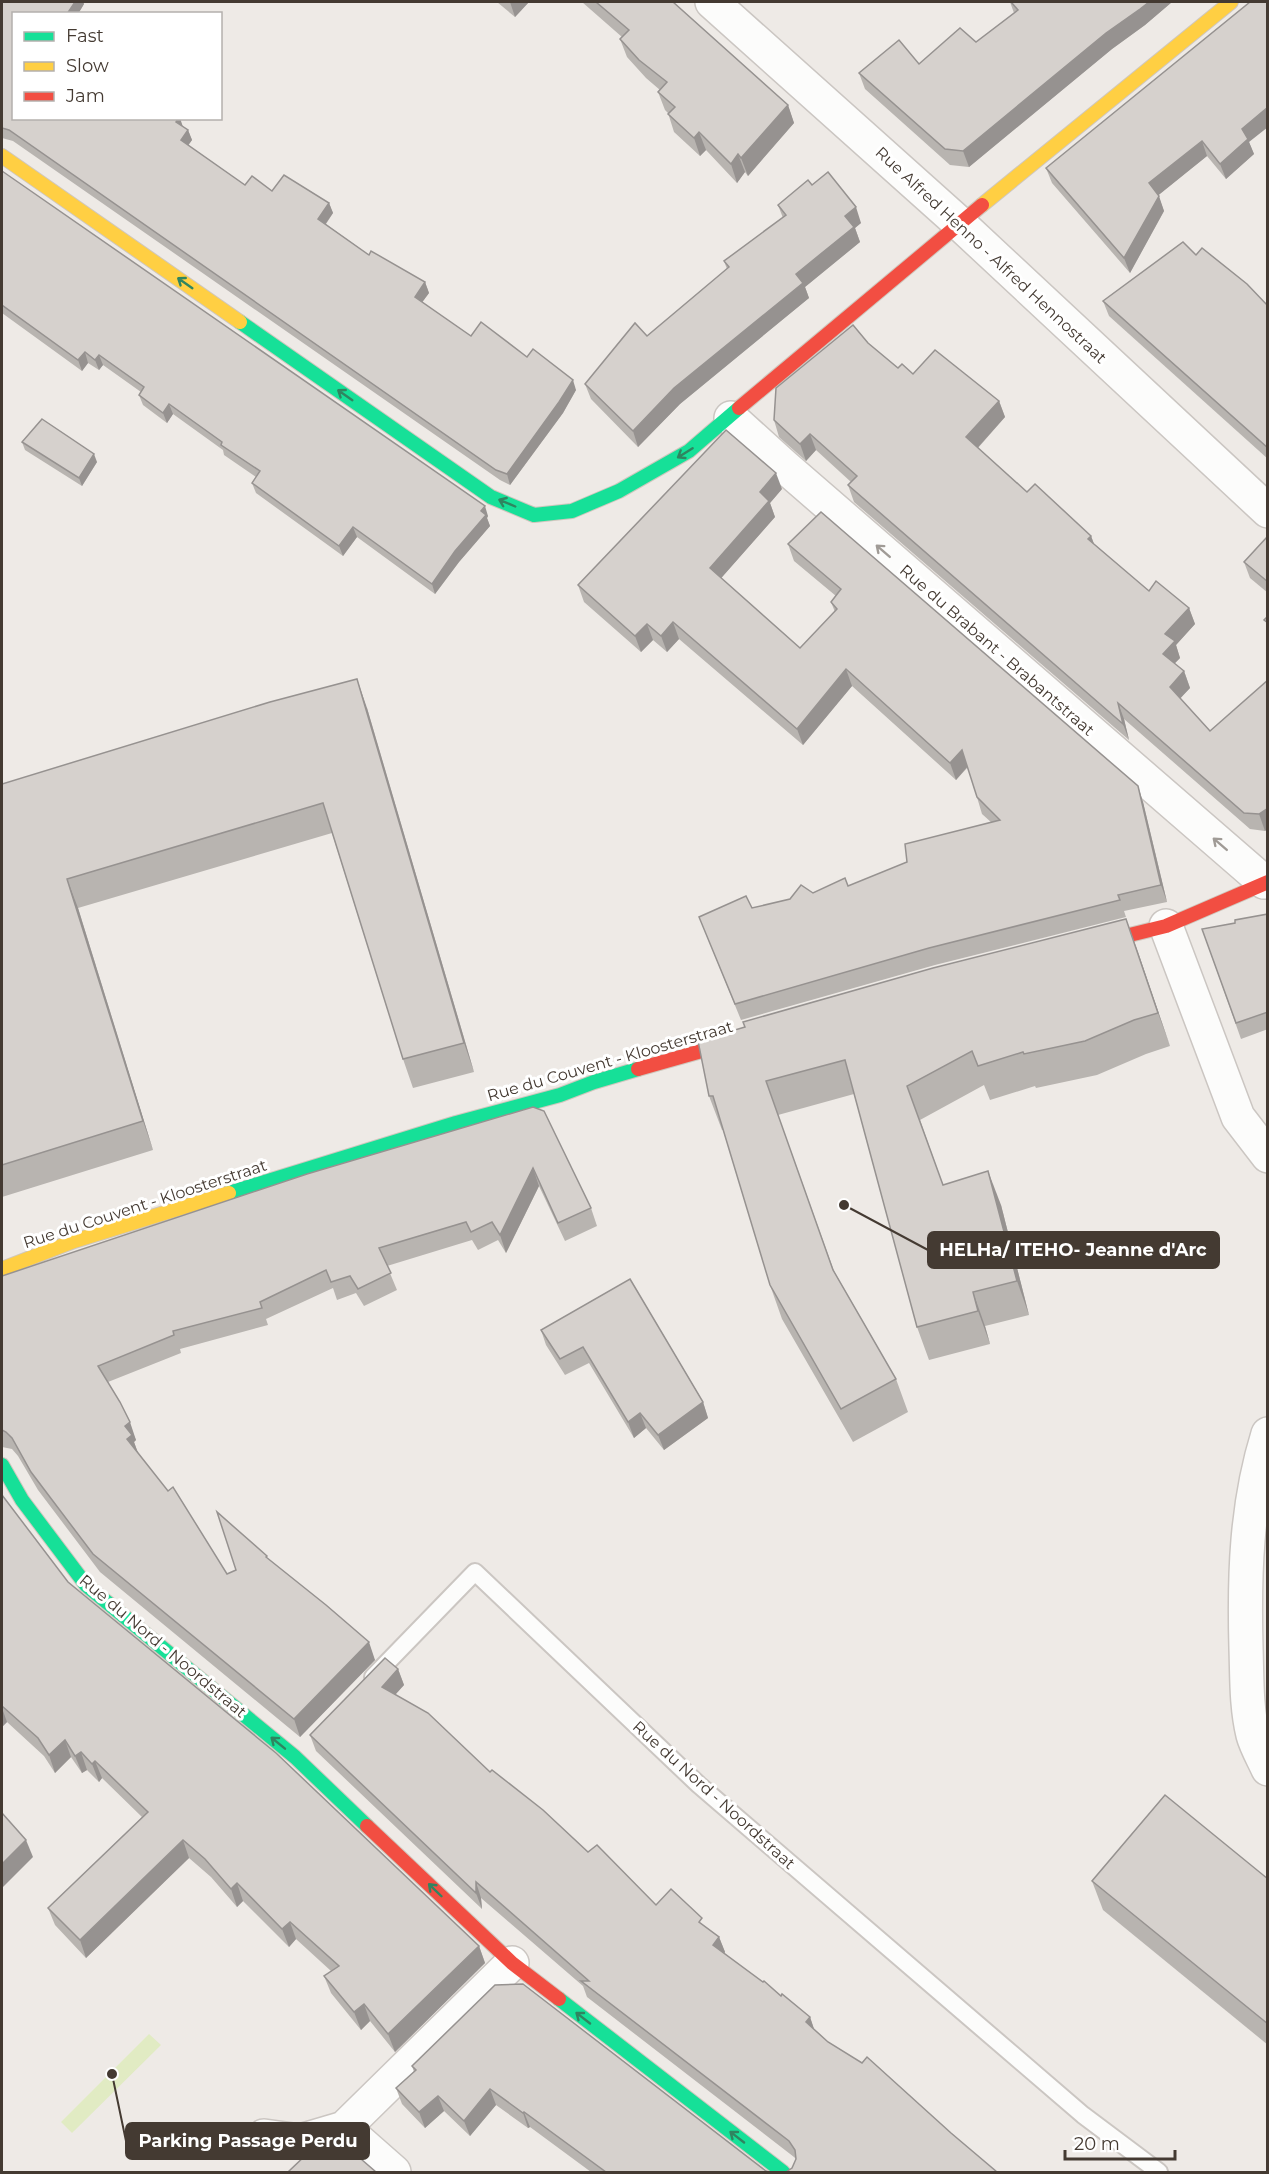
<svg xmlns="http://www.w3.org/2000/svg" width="1269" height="2174" font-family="Montserrat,sans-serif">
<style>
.green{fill:#e1ebc3}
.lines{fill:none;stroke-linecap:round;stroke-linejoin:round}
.lane-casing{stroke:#cbc6c2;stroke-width:20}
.street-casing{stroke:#cbc6c2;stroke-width:36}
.fast-casing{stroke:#cfc7bd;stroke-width:16}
.slow-casing{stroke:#cfc7bd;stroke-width:16}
.jam-casing{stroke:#cfc7bd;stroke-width:16}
.lane{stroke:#fcfcfb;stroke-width:16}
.street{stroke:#fcfcfb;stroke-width:33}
.fast{stroke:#16e098;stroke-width:14}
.slow{stroke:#ffcf43;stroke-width:14}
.jam{stroke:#f24e42;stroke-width:14}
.wall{fill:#b8b4b0}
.shaded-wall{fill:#969290}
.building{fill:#d6d1cd;stroke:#969290;stroke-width:1.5}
.oneway{stroke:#2f8560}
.oneway2{stroke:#a09b96}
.labels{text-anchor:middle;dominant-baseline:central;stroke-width:6;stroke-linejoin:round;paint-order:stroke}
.street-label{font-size:16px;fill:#443a32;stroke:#fff}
.leader{fill:none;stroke:#443a32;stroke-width:2}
.callout-dot{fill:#443a32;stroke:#fff;stroke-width:2}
.callout{fill:#443a32;stroke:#443a32;stroke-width:2}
.callout-label{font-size:18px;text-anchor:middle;font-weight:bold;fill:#fff}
</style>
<rect width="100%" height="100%" fill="#eeeae6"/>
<polygon class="green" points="149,2034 161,2045 72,2133 61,2122"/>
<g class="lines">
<g class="lane-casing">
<polyline id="lane" points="373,1677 475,1572 699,1785 1083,2115 1159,2172"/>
</g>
<g class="street-casing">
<g id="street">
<polyline points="712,2 959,223 1268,511"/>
<polyline points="731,418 784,466 1264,882"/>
<polyline points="1166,926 1238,1117 1268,1156"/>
<path d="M1268 1434C1246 1505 1244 1575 1246 1648 1247 1677 1246 1706 1253 1735 1256 1746 1263 1758 1268 1769"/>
<polyline points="344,2128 394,2172"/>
<polyline points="264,2136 300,2141 344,2128 512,1963"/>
</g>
</g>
<g class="fast-casing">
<g id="fast">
<polyline points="240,322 491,497 534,515 572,511 619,491 689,451 739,408"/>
<polyline points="229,1193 456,1123 560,1095 594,1082 638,1069"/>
<polyline points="2,1465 22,1500 86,1585 295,1757 367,1826"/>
<polyline points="559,1999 783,2172"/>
</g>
</g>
<g class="slow-casing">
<g id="slow">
<polyline points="2,156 240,322"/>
<polyline points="982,205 1231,2"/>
<polyline points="2,1269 74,1241 229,1193"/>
</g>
</g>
<g class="jam-casing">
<g id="jam">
<polyline points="739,408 982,205"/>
<polyline points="1089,945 1166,926 1268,882"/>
<polyline points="638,1069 744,1039"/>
<polyline points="367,1826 512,1963 559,1999"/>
</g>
</g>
<use href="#lane" class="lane"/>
<use href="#street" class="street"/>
<use href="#fast" class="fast"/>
<use href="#slow" class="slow"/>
<use href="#jam" class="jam"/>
</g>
<g class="wall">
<polygon points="2,2 83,2 84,4 78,14 14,14 188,130 192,140 188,145 245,185 329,203 333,213 326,224 369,255 425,282 429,293 422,302 471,336 527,357 576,390 563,413 510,485 500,480 13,141 2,138"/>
<polygon points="497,2 529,2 515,17"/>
<polygon points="582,2 673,2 788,105 794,123 748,176 745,172 737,183 706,150 700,156 674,132 668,113 665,110 658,92 660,90 646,78 627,57 620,39 622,37"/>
<polygon points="1010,2 1172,2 1145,25 1112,49 969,167 950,165 865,89 859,73 919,64 976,42 1014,13"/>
<polygon points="1250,2 1249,142 1254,154 1226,179 1207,156 1158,195 1164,211 1130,273 1052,183 1046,168"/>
<polygon points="2,171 488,516 487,518 490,526 459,562 435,594 357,537 343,556 256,493 252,483 256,477 224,455 223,450 173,414 167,423 143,405 139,395 141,392 103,365 99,370 88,363 82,371 2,313"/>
<polygon points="812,185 861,223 855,228 860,242 805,287 809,298 680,404 638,447 591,399 585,384 647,336 727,269 724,261 783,218 778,205"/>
<polygon points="1196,255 1268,306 1268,459 1109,316 1103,301"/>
<polygon points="868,343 898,368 913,374 999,401 1005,417 978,448 1027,492 1091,536 1094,544 1149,591 1189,608 1195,624 1176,645 1180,658 1174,664 1184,671 1190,688 1180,698 1210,731 1268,680 1265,831 1250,829 1124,719 1129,740 854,502 848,485 851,482 816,450 806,461 779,437 774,420"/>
<polygon points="22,442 97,462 82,486 25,450"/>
<polygon points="782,489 770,503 775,517 721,578 800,648 835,612 831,602 836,596 794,561 788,544 1143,802 1167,902 1124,911 1126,917 935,965 741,1020 699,917 752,908 848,886 907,862 992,823 982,814 968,767 956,780 852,686 803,745 679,639 667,652 653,640 641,652 584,602 578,585"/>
<polygon points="1268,537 1268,593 1250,578 1244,562"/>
<polygon points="367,708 474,1072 413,1088 403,1059 332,833 78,908 153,1150 2,1197 2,784"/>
<polygon points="1268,914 1268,1029 1241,1039 1202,929 1235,923"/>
<polygon points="1126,919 1170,1046 1146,1054 1097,1075 1036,1088 1035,1086 990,1100 984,1085 920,1120 943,1185 1001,1205 1029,1315 985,1326 990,1344 929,1360 917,1327 854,1094 778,1115 834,1271 896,1379 908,1412 853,1442 782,1319 770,1285 723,1130 722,1130 709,1096"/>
<polygon points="533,1107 591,1208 597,1226 565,1241 539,1186 506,1253 498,1240 478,1250 472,1240 387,1266 397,1290 364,1306 356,1293 337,1300 333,1288 266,1319 268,1325 180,1349 181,1353 108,1382 136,1440 134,1442 138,1453 227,1574 268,1560 375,1660 300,1737 100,1572 38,1490 18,1456 12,1449 2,1447 2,1276"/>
<polygon points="630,1279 703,1402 708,1418 664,1450 646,1428 634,1438 589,1363 565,1375 546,1345 541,1330"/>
<polygon points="2,1495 68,1582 479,1946 485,1963 395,2052 370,2021 361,2030 331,1993 324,1976 331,1971 296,1939 289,1947 243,1901 237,1907 211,1877 189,1858 86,1958 55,1925 48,1908 142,1817 102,1778 99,1782 87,1770 82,1773 71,1757 55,1773 44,1756 7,1722 2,1727"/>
<polygon points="398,1669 404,1685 395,1694 588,1852 656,1905 704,1926 719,1937 725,1952 724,1954 810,2017 814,2029 828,2042 951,2133 792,2168 796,2159 794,2157 587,1997 583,1986 481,1898 482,1909 316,1751 310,1735"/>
<polygon points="1268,1879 1268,2045 1103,1910 1092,1881"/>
<polygon points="412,2066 766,2171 769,2172 591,2172 530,2127 528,2128 496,2105 470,2136 444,2111 425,2128 402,2104 396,2088 414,2072"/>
</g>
<g class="shaded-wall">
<polygon points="75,2 83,2 84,4 78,14 67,14"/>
<polygon points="510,2 529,2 515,17"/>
<polygon points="1149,2 1172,2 1145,25 1112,49 969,167 963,151 1106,33"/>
<polygon points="788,105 794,123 748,176 741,158"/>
<polygon points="1268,107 1268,127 1249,142 1254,154 1226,179 1220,164 1242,129"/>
<polygon points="178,118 180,118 183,127 176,122"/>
<polygon points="188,130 192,140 185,150 181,140"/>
<polygon points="699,132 706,150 700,156 694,138"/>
<polygon points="1202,141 1207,156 1155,198 1149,183"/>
<polygon points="738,154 745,172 737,183 731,164"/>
<polygon points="1159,196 1164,211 1130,273 1124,258"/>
<polygon points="329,203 333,213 322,229 318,219"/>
<polygon points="856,207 861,223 855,228 860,242 805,287 809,298 680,404 638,447 633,431 674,388 796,274 845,216"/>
<polygon points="425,282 429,293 418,308 415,297"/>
<polygon points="85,352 88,363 82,371 78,360"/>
<polygon points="99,355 103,365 99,370 95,360"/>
<polygon points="573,380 576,390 563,413 510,485 507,474"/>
<polygon points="999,401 1005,417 972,454 966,437"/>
<polygon points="169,404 173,414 167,423 163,413"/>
<polygon points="810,434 816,450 806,461 800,444"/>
<polygon points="94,454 97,462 82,486 79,478"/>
<polygon points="776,473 782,489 770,503 775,517 716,584 710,568 760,492"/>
<polygon points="485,506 488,516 487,518 490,526 459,562 435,594 432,584"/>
<polygon points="353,527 357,537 343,556 339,546"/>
<polygon points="1091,536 1097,552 1088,539"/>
<polygon points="1189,608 1195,624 1176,645 1180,658 1168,670 1163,654 1165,634"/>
<polygon points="673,622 679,639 667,652 661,636"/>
<polygon points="647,624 653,640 641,652 635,636"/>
<polygon points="846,669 852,686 803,745 797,729"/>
<polygon points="1184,671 1190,688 1176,703 1170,687"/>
<polygon points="357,679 367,708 474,1072 464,1043"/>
<polygon points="1118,703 1124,719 1129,740 1123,724"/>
<polygon points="962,750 968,766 956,780 950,763"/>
<polygon points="1138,786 1143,802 1167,902 1161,885"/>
<polygon points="1268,808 1268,829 1265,831 1259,814"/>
<polygon points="67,879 78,908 153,1150 143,1121"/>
<polygon points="1126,919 1138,952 1170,1046 1158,1013"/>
<polygon points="533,1168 539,1186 506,1253 500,1235"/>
<polygon points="988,1171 1001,1205 1029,1315 1017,1281"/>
<polygon points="973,1292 985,1326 990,1344 978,1311"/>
<polygon points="703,1402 708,1418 664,1450 658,1435"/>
<polygon points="640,1413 646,1428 634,1438 628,1422"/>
<polygon points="130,1422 136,1440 134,1442 138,1453 127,1439 125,1426"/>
<polygon points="369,1642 375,1660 300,1737 294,1719"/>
<polygon points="398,1669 404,1685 388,1703 382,1687"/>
<polygon points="2,1708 7,1722 2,1727"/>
<polygon points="65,1740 71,1757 55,1773 49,1755"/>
<polygon points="81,1752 87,1770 82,1773 75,1756"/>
<polygon points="95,1761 102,1778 99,1782 92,1764"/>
<polygon points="26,1840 33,1857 2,1888 2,1864"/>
<polygon points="183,1840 189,1858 86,1958 80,1940"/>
<polygon points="476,1882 481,1898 482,1909 476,1893"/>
<polygon points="237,1883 243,1901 237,1907 231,1889"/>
<polygon points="290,1922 296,1939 289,1947 282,1929"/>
<polygon points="719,1937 725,1952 719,1961 713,1945"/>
<polygon points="479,1946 485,1963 395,2052 388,2034"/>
<polygon points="364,2004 370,2021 361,2030 354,2012"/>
<polygon points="810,2017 815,2032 806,2022"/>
<polygon points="490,2089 496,2105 470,2136 464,2121"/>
<polygon points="438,2096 444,2111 425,2128 419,2112"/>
<polygon points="524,2112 530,2127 528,2128 523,2113"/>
</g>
<g class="building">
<polygon points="2,2 75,2 67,14 14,14 14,118 178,118 176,122 188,130 181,140 245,185 252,176 272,191 284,175 329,203 318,219 369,255 371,251 425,282 415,297 471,336 481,322 527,357 533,349 573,380 559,402 507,474 496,470 9,130 2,128"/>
<polygon points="596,2 673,2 788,105 741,158 738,154 731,164 699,132 694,138 668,114 675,107 658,92 667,82 639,60 620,39 629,30"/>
<polygon points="1011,2 1149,2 1140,9 1106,33 963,151 945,149 859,73 899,40 919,64 960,28 976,42 1018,10"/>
<polygon points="1250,2 1268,2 1268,107 1242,129 1248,139 1220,164 1202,141 1149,183 1159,196 1124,258 1046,168"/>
<polygon points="2,171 485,506 481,511 486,515 455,551 432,584 353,527 339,546 252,483 260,471 221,445 222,442 169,404 163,413 139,395 144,387 99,355 95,360 85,352 78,360 2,305"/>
<polygon points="828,172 856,207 845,216 854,227 796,274 803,283 674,388 633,431 585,384 635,323 647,336 729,267 724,261 786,215 778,205 808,180 812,185"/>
<polygon points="1183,242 1196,255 1202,248 1247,284 1268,306 1268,448 1103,301"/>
<polygon points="853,325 868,343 898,368 902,364 913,374 935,350 999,401 966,437 1027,492 1035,484 1091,536 1088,539 1149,591 1156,581 1189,608 1165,634 1175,641 1163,654 1184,671 1170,687 1210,731 1268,680 1268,808 1259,814 1244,813 1118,703 1123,724 848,485 857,476 810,434 800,444 774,420 776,388"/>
<polygon points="42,419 94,454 79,478 22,442"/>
<polygon points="726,430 776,473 760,492 769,501 710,568 800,648 837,609 831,602 841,589 788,544 821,512 1138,786 1161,885 1118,895 1120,900 929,948 735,1004 699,917 746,896 752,908 790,899 801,885 813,893 845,878 848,886 907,862 905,844 1000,820 977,797 962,750 950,763 846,669 797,729 673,622 661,636 647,624 635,636 578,585"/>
<polygon points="1267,537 1268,537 1268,582 1244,562"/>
<polygon points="1268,616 1268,623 1264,620"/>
<polygon points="357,679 464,1043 403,1059 323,803 67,879 143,1121 2,1165 2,784 270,702"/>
<polygon points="1268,914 1268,1012 1236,1023 1202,929 1235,923 1235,920"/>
<polygon points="1126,919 1158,1013 1134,1020 1085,1041 1024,1054 1023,1052 978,1066 972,1051 907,1086 943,1185 988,1171 1017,1281 973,1292 978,1311 917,1327 845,1060 766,1081 833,1270 896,1379 841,1409 770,1285 713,1096 709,1096 698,1041 745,1027 743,1022 933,968"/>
<polygon points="533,1107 544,1111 591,1208 558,1223 533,1168 500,1235 492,1222 471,1232 466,1222 379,1248 391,1273 358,1289 350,1276 331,1282 326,1270 260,1302 262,1308 173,1331 174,1335 98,1366 120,1402 130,1422 125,1426 132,1435 127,1439 168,1491 173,1487 227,1574 236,1570 217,1512 267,1556 266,1557 326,1605 369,1642 294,1719 93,1554 31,1472 12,1438 6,1432 2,1430 2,1276 307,1174"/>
<polygon points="630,1279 703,1402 658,1435 640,1413 628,1422 583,1347 560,1359 541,1330"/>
<polygon points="2,1495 68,1582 276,1753 479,1946 388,2034 364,2004 354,2012 324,1976 339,1966 290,1922 282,1929 237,1883 231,1889 205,1859 183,1840 80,1940 48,1908 148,1812 95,1761 92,1764 81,1752 75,1756 65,1740 49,1755 38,1738 2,1706"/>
<polygon points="385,1658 398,1669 382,1687 428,1713 490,1772 492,1770 543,1810 588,1852 597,1845 656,1905 671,1889 702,1918 699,1922 719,1937 713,1945 763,1982 764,1981 781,1996 782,1994 810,2017 806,2022 828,2042 862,2063 867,2057 951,2133 997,2172 786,2172 792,2168 796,2159 795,2150 789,2141 581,1981 589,1981 476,1882 476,1893 310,1735"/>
<polygon points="1165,1795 1268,1879 1268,2024 1092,1881"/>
<polygon points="2,1813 26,1840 2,1864"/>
<polygon points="523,1984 766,2171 769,2172 606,2172 524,2112 523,2113 490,2089 464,2121 438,2096 419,2112 396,2088 416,2070 412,2066 495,1985"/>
<polygon points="332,2134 376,2172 288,2172 327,2135"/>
</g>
<defs><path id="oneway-shaft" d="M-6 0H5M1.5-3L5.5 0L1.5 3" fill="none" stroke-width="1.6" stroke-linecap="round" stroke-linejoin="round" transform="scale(1.5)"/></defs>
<g class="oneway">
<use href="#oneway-shaft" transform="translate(185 283) rotate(-145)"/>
<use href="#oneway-shaft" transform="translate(345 395) rotate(-145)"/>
<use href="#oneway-shaft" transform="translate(685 453) rotate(148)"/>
<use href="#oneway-shaft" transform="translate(507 503) rotate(-157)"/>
<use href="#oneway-shaft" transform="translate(278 1743) rotate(-141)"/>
<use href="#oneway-shaft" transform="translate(435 1890) rotate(-136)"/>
<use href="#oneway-shaft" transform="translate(583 2018) rotate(-142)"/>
<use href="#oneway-shaft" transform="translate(737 2137) rotate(-142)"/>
</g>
<g class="oneway2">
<use href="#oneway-shaft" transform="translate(883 551) rotate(-139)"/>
<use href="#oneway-shaft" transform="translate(1220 844) rotate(-139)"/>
</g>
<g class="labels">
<g class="street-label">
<text transform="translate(991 255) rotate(43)">Rue Alfred Henno - Alfred Hennostraat</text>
<text transform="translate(997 650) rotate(41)">Rue du Brabant - Brabantstraat</text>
<text transform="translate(610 1061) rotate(-16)">Rue du Couvent - Kloosterstraat</text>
<text transform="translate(145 1204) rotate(-18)">Rue du Couvent - Kloosterstraat</text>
<text transform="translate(163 1646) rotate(40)">Rue du Nord - Noordstraat</text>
<text transform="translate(714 1795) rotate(42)">Rue du Nord - Noordstraat</text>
</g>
</g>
<path class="leader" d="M844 1205L928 1250M112 2074L126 2141"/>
<g class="callout-dot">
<circle cx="844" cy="1205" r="6"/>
<circle cx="112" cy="2074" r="6"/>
</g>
<g class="callout">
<rect x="928" y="1232" width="291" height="36" rx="6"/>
<rect x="126" y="2123" width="243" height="36" rx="6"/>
</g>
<g class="callout-label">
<text x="1073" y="1256">HELHa/ ITEHO- Jeanne d'Arc</text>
<text x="248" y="2147">Parking Passage Perdu</text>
</g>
<rect width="1269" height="2174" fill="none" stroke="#443a32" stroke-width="6"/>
<rect x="12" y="12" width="210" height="108" fill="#ffffff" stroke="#b4b0ad" stroke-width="1.5"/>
<rect x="24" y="32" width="30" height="9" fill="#16e098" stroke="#b4b0ad" stroke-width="1.5"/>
<text x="66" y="42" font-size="18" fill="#443a32">Fast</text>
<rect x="24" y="62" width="30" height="9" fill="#ffcf43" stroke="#b4b0ad" stroke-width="1.5"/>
<text x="66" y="72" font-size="18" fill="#443a32">Slow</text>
<rect x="24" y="92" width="30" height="9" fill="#f24e42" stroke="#b4b0ad" stroke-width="1.5"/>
<text x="66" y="102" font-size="18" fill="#443a32">Jam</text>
<path d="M1065 2150v9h110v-9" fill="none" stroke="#443a32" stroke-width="3"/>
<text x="1074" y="2150" font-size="18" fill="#443a32" stroke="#ffffff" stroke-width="4.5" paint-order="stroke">20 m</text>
</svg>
